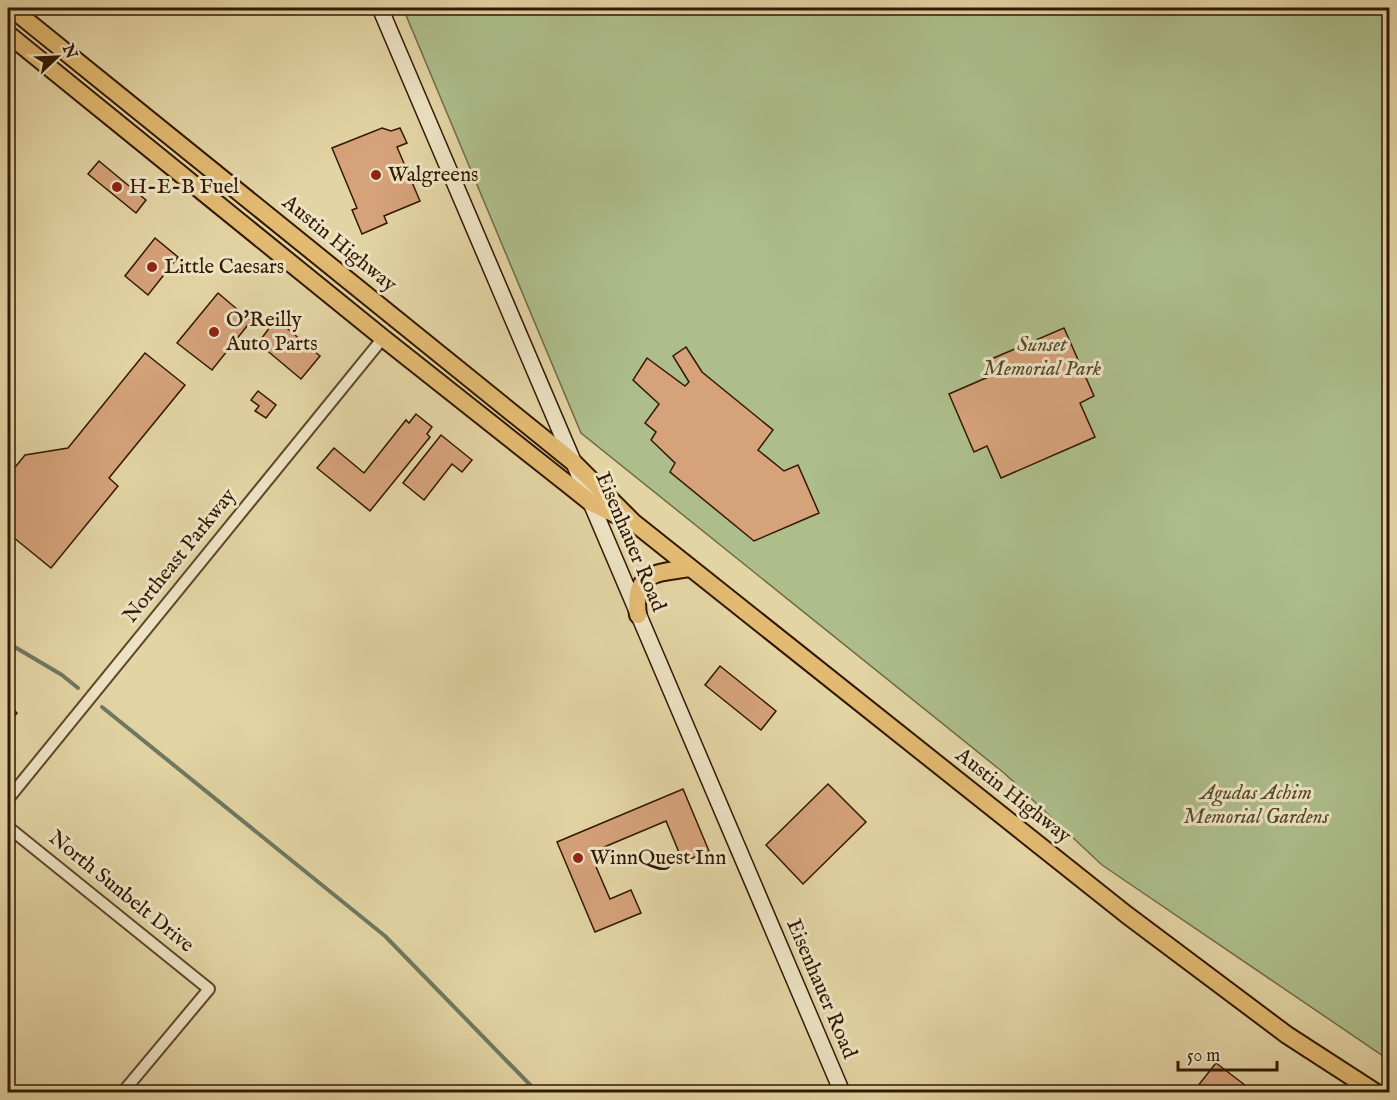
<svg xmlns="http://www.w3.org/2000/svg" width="1397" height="1100" font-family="'IM FELL English',serif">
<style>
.green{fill:#adbe8b;stroke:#706b46;stroke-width:1.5}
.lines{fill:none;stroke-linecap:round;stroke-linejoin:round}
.stream{stroke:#6e7862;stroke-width:4}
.building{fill:#d5a27a;stroke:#321800;stroke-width:1.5}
.street-casing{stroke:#5e4729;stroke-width:14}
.secondary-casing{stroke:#321800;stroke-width:18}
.primary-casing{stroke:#321800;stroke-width:20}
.street{stroke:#ede3c4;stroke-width:10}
.secondary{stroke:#ede3c4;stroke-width:15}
.primary{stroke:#e2ba72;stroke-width:16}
.poi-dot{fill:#8f2418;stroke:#ede3c4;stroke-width:2}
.labels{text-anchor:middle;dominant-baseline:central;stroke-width:6;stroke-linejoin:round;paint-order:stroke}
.poi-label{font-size:21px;fill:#321800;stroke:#ede3c4;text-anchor:start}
.street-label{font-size:21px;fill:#321800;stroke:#ede3c4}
.park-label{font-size:21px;font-style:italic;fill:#574a2a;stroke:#ede3c4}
</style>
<rect width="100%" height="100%" fill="#e3d4a4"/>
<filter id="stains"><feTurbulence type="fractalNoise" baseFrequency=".00333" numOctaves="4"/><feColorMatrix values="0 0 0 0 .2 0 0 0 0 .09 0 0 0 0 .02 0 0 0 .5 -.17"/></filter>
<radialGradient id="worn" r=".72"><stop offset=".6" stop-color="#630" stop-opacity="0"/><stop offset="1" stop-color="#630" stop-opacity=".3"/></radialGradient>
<polygon class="green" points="403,8 1389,8 1389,1060 1102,865 1004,773 581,433"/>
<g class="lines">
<g class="stream">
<polyline points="8,643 62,675 78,688"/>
<polyline points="102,707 385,936 537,1092"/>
</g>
</g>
<g class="building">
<polygon points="382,128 391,131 400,128 407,143 397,147 420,201 384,216 387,223 362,234 352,210 357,208 332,148"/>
<polygon points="99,161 146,200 136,213 88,174"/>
<polygon points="155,238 178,257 148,295 125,276"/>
<polygon points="218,293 251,321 212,370 177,343"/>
<polygon points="276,319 320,356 301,379 258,343"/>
<polygon points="1064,328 1094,396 1080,403 1095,437 1001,478 987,446 974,452 949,394 995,374 989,360"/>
<polygon points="686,347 702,372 773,430 758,450 784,471 798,465 819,513 754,541 670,472 675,463 651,440 656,432 645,423 659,404 633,380 647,358 685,386 689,382 673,356"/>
<polygon points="145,353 185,385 109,478 118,486 51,568 8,533 8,476 25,455 68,448"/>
<polygon points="258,391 276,405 266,418 255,411 259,406 251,400"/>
<polygon points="416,414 432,427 427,434 430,437 370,511 317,468 334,448 364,473 406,420 409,423"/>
<polygon points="441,435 472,460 462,472 452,464 424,500 403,483"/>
<polygon points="720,666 776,711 761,730 705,685"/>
<polygon points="8,704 17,713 8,724"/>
<polygon points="828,784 866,822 803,884 766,845"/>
<polygon points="683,789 709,851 683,862 666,821 590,853 610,899 631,890 641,913 595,932 557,842"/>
<polygon points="1216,1063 1254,1092 1193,1092"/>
</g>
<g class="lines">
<g class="street-casing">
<g id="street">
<polyline points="8,799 383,338"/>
<polyline points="8,827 209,989 123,1092"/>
</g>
</g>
<g class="secondary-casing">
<polyline id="secondary" points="380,8 842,1092"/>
</g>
<g class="primary-casing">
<g id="primary">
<polyline points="11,8 573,462 633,522 1127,915 1287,1035 1375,1092"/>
<polyline points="8,34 383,338 570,486 590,502 621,517"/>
<path d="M638 615C632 572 656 573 690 568"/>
</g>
</g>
<use href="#street" class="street"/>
<use href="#secondary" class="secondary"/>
<use href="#primary" class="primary"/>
</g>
<g class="poi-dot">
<circle cx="376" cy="175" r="6"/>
<circle cx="117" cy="187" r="6"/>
<circle cx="152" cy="267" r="6"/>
<circle cx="214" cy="332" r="6"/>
<circle cx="578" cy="858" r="6"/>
</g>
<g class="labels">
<g class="poi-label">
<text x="388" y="175">Walgreens</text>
<text x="129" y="187">H-E-B Fuel</text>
<text x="164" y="267">Little Caesars</text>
<text x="226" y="320">O'Reilly<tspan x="226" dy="24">Auto Parts</tspan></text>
<text x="590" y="858">WinnQuest Inn</text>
</g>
<g class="street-label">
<text transform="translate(339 244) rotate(39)">Austin Highway</text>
<text transform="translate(630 542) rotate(67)">Eisenhauer Road</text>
<text transform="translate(180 556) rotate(-51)">Northeast Parkway</text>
<text transform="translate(1013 796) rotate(38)">Austin Highway</text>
<text transform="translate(121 892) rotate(39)">North Sunbelt Drive</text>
<text transform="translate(821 989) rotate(67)">Eisenhauer Road</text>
</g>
<g class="park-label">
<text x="1042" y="345">Sunset<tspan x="1042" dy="24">Memorial Park</tspan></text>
<text x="1256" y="793">Agudas Achim<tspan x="1256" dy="24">Memorial Gardens</tspan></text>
</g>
</g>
<rect width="1397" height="1100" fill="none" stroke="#e3d4a4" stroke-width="30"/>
<rect x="9" y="9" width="1379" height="1082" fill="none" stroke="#321800" stroke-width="3"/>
<rect x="15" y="15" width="1367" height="1070" fill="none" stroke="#321800" stroke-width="1.5"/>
<g transform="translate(57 57) rotate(67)" stroke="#ede3c4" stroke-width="4.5" paint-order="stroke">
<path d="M0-4.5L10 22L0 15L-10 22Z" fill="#321800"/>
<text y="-9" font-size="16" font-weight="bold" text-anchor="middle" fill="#321800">N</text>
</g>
<path d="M1178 1061v9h99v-9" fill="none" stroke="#321800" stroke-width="3"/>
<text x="1187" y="1061" font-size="18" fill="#321800" stroke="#ede3c4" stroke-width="4.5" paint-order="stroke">50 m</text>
<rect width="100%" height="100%" filter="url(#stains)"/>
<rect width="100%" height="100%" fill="url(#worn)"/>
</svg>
